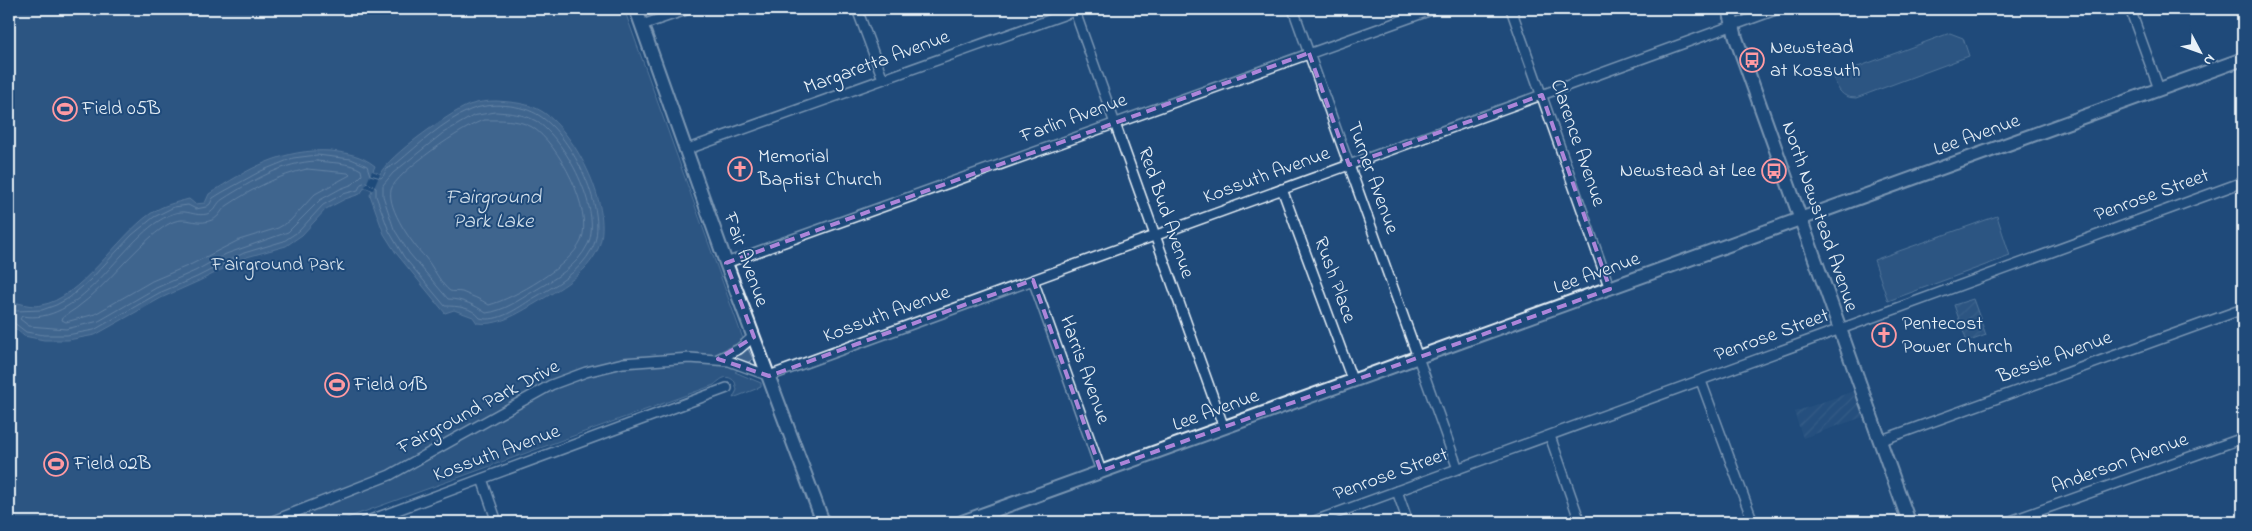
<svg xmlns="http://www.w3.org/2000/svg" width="2252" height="531" font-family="'Indie Flower',sans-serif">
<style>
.industrial{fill:url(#industrial-furrows)}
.green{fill:#3c628c;stroke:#92aac2}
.garden{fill:url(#garden-furrows);stroke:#92aac2}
.water{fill:#6685a7;stroke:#9ab0c7}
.pier{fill:#1f4a7a}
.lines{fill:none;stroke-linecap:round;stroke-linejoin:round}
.shore{stroke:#b4c6d8;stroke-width:1}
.street-casing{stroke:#e8f1f8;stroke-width:12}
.secondary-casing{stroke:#e8f1f8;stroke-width:16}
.street{stroke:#1f4a7a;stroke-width:9}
.secondary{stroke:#1f4a7a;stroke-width:12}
.marked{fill:none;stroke:#ac85d9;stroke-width:4;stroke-dasharray:10 6;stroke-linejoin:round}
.labels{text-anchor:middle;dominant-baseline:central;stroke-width:4;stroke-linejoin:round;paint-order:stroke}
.poi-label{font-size:20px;fill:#e8f1f8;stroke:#1f4a7a;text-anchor:start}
.street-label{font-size:20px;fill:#e8f1f8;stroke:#1f4a7a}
.park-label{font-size:20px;fill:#d7e3ed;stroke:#1f4a7a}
.water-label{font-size:21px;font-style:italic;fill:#d4e1ec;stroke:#1f4a7a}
</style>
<defs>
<pattern id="industrial-furrows" width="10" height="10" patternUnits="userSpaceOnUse" patternTransform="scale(1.25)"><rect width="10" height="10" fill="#2e5683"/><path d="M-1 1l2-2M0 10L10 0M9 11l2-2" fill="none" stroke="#4c6f95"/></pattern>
<pattern id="garden-furrows" width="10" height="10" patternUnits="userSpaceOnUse" patternTransform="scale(1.25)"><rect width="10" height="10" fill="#3c628c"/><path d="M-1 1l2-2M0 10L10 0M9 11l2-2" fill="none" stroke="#58799d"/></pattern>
</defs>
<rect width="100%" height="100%" fill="#1f4a7a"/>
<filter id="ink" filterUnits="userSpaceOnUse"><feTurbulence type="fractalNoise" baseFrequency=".02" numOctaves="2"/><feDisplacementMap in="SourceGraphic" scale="10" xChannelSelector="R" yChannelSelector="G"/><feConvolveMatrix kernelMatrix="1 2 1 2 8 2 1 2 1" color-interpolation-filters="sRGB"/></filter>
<g filter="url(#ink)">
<polygon class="industrial" points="1854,391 1863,417 1803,438 1794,412"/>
<g class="green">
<path d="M9 9H624L742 336 753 359 735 372 761 383V387L733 398 737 390 735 382C727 373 721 379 714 385L336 522H9Z"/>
<path d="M1950 33 1963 38 1969 56 1856 98C1841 98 1838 89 1833 77L1836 75Z"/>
<polygon points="1997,216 2010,256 1888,301 1874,260"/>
</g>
<polygon class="garden" points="1973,299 1986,335 1967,342 1954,305"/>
<path class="water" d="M496 101C512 102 529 103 543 112 576 134 615 210 598 249 586 275 559 289 536 303 517 314 499 326 477 323L473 317 454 310 445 313 396 253 384 234 370 195 372 190 365 187 360 194 345 199 326 209 302 235 286 246 247 257 199 281 161 298 95 335 68 340H44L24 336 9 323V298L11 300 10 303 17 306 18 303C26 305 34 307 41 305 79 300 118 236 150 214 163 205 174 203 189 199L195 204 205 203 209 194C248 169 283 148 331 151 347 153 361 155 375 166L373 171 380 174C388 156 449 113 469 105 478 102 487 101 496 101Z"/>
<polygon class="pier" points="372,171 380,174 373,190 365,187"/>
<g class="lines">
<g class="shore">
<path d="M496 112C510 113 524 114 536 121 565 139 603 211 588 244 577 267 554 279 534 291 519 300 504 311 486 313 475 305 462 299 448 299L409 253 394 229 383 196V185L393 173 443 133 473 116Z"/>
<path d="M484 120C500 120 518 119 532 127 558 143 594 211 581 241 570 266 515 298 489 305 481 299 471 296 462 292 458 291 453 292 450 291 442 286 432 265 425 257 413 245 387 209 391 190 395 173 465 125 484 120Z"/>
<path d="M317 161C331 163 349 162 361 170L362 175 353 184 340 189 320 200 288 232 226 254 195 271 156 288 99 321 66 329 29 326 20 319 22 316C79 326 116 250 157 222 165 217 175 211 185 212 193 213 198 216 207 214 216 211 216 203 223 199 252 181 283 162 317 161Z"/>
<path d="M307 169 348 173 350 175 315 194 290 221 278 228 239 240 192 264 152 281 95 314 66 322 62 320 63 317C99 296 121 262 152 236 161 229 171 220 182 220 193 220 200 225 212 220 220 217 221 209 228 205 252 189 279 175 307 169Z"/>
<path d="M9 308 16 311 42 310 56 305 69 298 90 280 132 235 154 217 174 207 188 205 196 209 206 207 210 204 213 198 221 193 261 171 293 158 317 155 351 159 367 166 370 175 381 178C385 175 384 173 387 169 389 167 394 165 397 163 420 144 442 122 470 110 490 102 522 104 540 116 571 136 611 213 592 249 579 273 555 286 532 299 518 308 498 323 480 318 472 307 457 306 445 306L404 257 389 231 376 196V188L366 182 361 184 358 190 343 194 323 205 299 231 284 241 244 253 197 277 159 293 94 330 67 335H44L26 332 13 322H9"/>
</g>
<g class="street-casing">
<g id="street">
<polyline points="857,9 883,79"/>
<polyline points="1074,9 1224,428"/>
<polyline points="1293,9 1458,469"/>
<polyline points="1511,9 1610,289"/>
<polyline points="2130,9 2159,89"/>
<polyline points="642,25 689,9"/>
<polyline points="685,150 1080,9"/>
<polyline points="1282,189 1353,382"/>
<polyline points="726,263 1434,9"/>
<polyline points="1033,280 1101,471"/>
<polyline points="718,359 739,349 754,336"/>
<polyline points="1701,381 1753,522"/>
<polyline points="1550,436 1580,522"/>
<polyline points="1879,441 2243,309"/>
<polyline points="482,479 497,522"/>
<polyline points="1397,491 1408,522"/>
<polyline points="668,521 669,522"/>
<polyline points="270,522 390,475 551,385 586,372 623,363 690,358 729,361 769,376 1778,9"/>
<polyline points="365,522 727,388"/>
<polyline points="1312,522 2243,182"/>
<polyline points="2008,522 2243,438"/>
</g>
</g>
<g class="secondary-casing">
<g id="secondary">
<polyline points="636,9 726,263 823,522"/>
<polyline points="1729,9 1736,38 1909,522"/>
<polyline points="962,522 2243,59"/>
</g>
</g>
<use href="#street" class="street"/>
<use href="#secondary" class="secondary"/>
</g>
</g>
<path d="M0 0H2252V531H0ZM1309 53 1349 165 1542 95 1610 289 1101 471 1033 280 769 376 718 359 754 337 726 263Z" fill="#1f4a7a" fill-opacity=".55" fill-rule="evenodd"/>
<path class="marked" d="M1309 53 1349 165 1542 95 1610 289 1101 471 1033 280 769 376 718 359 754 337 726 263Z"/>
<defs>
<g id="bus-ring" transform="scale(1.25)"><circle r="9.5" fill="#1f4a7a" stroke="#ff9aa2" stroke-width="1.5"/><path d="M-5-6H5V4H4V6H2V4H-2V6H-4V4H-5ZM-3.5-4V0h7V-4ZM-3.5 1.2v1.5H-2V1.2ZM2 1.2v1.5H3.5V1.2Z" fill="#ff9aa2"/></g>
<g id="stadium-ring" transform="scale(1.25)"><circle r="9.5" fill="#1f4a7a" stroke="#ff9aa2" stroke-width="1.5"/><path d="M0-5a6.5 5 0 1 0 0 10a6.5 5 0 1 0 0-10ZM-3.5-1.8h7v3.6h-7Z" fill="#ff9aa2"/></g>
<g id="church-ring" transform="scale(1.25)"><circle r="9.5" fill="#1f4a7a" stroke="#ff9aa2" stroke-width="1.5"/><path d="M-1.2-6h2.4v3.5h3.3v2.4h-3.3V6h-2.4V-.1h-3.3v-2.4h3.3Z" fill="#ff9aa2"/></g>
</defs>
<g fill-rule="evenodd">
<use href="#bus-ring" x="1752" y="60"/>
<use href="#stadium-ring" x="65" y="109"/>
<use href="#church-ring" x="740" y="169"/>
<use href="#bus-ring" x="1774" y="171"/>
<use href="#church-ring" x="1884" y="335"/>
<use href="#stadium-ring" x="337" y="385"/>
<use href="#stadium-ring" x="56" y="464"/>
</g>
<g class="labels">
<g class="poi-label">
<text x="1770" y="48">Newstead<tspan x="1770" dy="23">at Kossuth</tspan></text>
<text x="82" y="109">Field 05B</text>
<text x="758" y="157">Memorial<tspan x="758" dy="23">Baptist Church</tspan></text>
<text x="1756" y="171" text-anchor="end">Newstead at Lee</text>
<text x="1902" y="324">Pentecost<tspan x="1902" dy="23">Power Church</tspan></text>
<text x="354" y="385">Field 01B</text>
<text x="74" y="464">Field 02B</text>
</g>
<g class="street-label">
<text transform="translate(877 63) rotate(-20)">Margaretta Avenue</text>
<text transform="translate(1074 119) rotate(-20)">Farlin Avenue</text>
<text transform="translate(1977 136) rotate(-20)">Lee Avenue</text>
<text transform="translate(1577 143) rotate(71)">Clarence Avenue</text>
<text transform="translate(1267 176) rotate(-20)">Kossuth Avenue</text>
<text transform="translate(1372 178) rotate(70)">Turner Avenue</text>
<text transform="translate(2152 196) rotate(-20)">Penrose Street</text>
<text transform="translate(1165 213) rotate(71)">Red Bud Avenue</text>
<text transform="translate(1819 217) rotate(71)">North Newstead Avenue</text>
<text transform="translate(745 260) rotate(70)">Fair Avenue</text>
<text transform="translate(1597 274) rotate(-20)">Lee Avenue</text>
<text transform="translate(1334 280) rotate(70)">Rush Place</text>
<text transform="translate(887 315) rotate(-20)">Kossuth Avenue</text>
<text transform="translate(1772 336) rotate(-20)">Penrose Street</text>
<text transform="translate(2055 358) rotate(-20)">Bessie Avenue</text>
<text transform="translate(1084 370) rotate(70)">Harris Avenue</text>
<text transform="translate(479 408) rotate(-28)">Fairground Park Drive</text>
<text transform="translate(1216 411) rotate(-20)">Lee Avenue</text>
<text transform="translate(497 454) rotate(-20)">Kossuth Avenue</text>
<text transform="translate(2120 464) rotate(-20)">Anderson Avenue</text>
<text transform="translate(1391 475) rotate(-20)">Penrose Street</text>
</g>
<g class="park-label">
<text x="278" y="265">Fairground Park</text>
</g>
<g class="water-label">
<text x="493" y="198">Fairground<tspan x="493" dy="24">Park Lake</tspan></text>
</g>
</g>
<rect width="2252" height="531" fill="none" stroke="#1f4a7a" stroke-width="30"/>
<rect x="15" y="15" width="2222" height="501" fill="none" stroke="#e8f1f8" stroke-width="2" filter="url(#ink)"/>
<g transform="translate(2200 52) rotate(131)" stroke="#1f4a7a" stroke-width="4" paint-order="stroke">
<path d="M0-4L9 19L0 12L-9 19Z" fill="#e8f1f8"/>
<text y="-8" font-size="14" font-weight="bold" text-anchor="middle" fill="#e8f1f8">N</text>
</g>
</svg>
